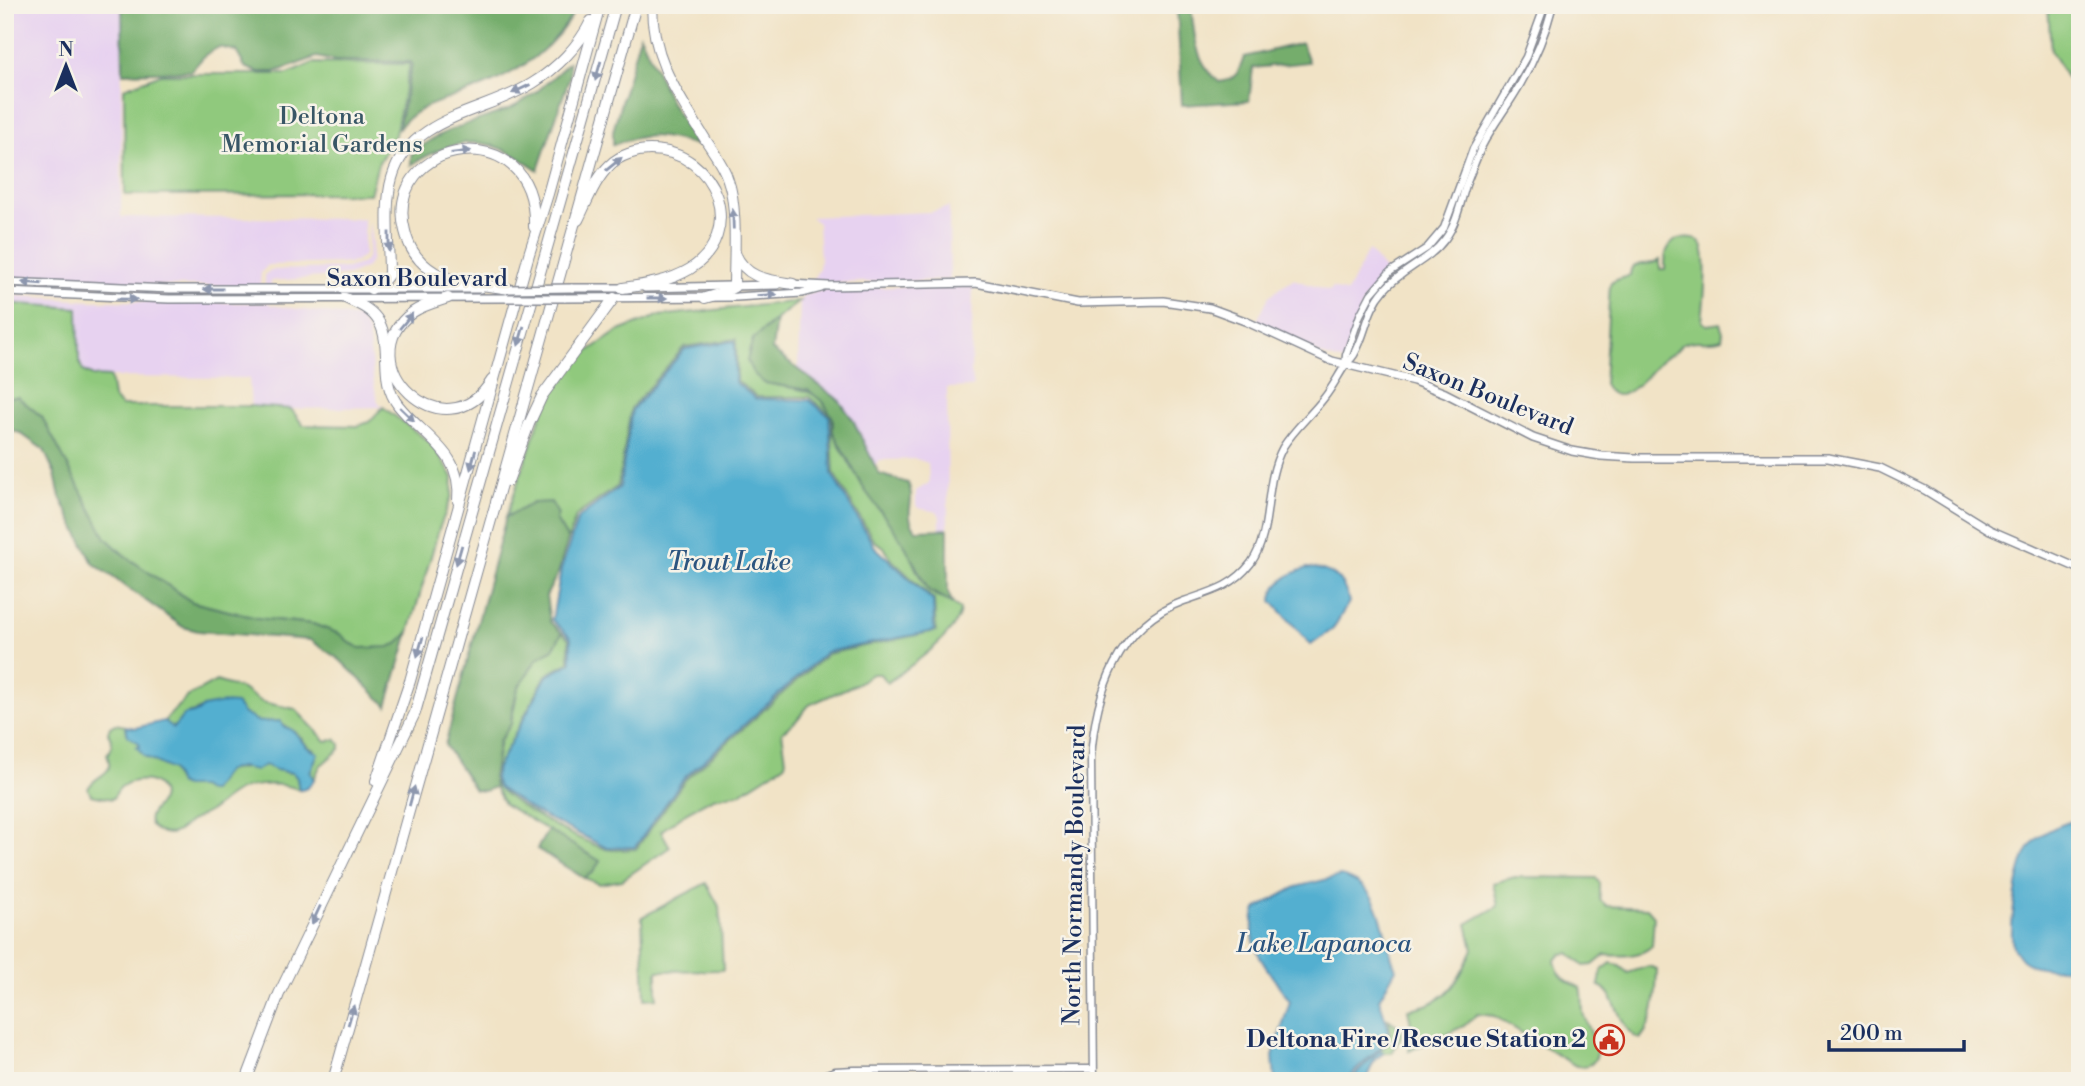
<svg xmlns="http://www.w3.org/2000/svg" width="2085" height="1086" font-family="'Libre Bodoni',serif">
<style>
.built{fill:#e7d2f0}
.green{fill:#90c97d;stroke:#567c6e;stroke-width:2}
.forest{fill:#74ad6c;stroke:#486e65;stroke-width:2}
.water{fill:#52afd0;stroke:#366f97;stroke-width:2}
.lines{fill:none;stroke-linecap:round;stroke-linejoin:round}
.tertiary-casing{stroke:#868992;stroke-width:9}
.secondary-casing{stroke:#868992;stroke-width:10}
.motorway-casing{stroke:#868992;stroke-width:12}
.tertiary{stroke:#fff;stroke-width:6}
.secondary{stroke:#fff;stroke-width:7}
.motorway{stroke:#fff;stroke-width:10}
.secondary-bridge-casing{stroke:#868992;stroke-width:10;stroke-linecap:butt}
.secondary-bridge{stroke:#fff;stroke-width:7}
.oneway{fill:#8d97ae}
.labels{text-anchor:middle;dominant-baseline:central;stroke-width:5;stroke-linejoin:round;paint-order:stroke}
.park-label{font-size:24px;fill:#385666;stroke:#f7f3e8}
.street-label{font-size:24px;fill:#1b2f5e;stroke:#f7f3e8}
.poi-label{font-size:24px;font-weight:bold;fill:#1b2f5e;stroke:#f7f3e8;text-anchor:end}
.water-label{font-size:26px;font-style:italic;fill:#2c5580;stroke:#f7f3e8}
</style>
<rect width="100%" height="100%" fill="#f7f3e8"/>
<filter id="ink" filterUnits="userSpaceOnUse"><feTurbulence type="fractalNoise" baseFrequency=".0143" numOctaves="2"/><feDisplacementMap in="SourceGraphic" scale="14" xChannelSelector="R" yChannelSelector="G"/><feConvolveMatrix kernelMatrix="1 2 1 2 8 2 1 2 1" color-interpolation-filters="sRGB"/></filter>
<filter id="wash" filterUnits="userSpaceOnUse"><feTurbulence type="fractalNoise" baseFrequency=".00686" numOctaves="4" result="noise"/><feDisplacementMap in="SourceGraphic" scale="28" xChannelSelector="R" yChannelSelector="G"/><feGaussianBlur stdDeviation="1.57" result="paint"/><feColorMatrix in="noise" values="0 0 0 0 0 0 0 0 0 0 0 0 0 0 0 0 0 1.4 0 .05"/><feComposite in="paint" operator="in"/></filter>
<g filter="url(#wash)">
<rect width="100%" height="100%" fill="#f1e3c6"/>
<g class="built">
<polygon points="5,5 122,5 121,217 364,219 364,255 355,262 347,263 268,265 261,273 260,286 170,286 5,279"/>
<polygon points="949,207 950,280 829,283 812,282 819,268 820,260 818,223 810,217 931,212"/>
<polygon points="369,220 372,244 371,261 367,267 349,275 271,281 271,286 265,286 265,275 270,270 347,268 363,263 368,256"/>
<polygon points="1368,250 1387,272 1364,300 1343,362 1321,355 1256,323 1269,296 1293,279 1329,291 1333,288 1347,293"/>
<polygon points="5,284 84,289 66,294 5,289"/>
<polygon points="973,286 971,372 973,387 947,388 948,529 940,529 940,517 938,512 918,508 916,505 916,491 929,483 928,463 916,459 879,460 875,466 853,420 839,400 798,368 800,301 804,295 831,288"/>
<polygon points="108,290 170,292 260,291 260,297 97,294"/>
<polygon points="5,295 90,301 270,303 270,305 360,318 368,333 374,385 378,402 383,407 291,409 251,406 249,378 93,377 83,371 79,361 78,308 5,303"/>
</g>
<g class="green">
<polygon points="2048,5 2080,5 2080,81 2067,79 2051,51"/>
<polygon points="313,63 410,64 395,135 378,164 370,194 125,195 124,88 161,74 288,74"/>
<path d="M1677 239C1684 239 1693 237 1699 241 1711 251 1703 306 1702 322L1707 325 1720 323 1723 332 1722 339C1708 344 1695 338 1681 344 1674 357 1669 353 1660 361 1649 372 1619 415 1604 384L1610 284C1616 278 1623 279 1630 275L1631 269C1640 260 1651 267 1660 260V269H1665C1665 254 1665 248 1677 239Z"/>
<path d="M800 301C784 314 741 339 749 363 759 398 805 377 824 404 834 417 830 420 834 433 837 443 844 453 849 462 864 491 886 515 903 542 912 556 917 577 928 590 936 598 951 601 960 609 959 635 907 668 887 683L880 674H872L856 684 809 705 796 721 782 732 786 760 784 765 740 793 713 798 687 812 661 831 670 847 622 880 599 884 584 878 593 872 600 861 504 804 495 787 494 781C503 802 580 840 603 848 612 852 626 849 636 849L685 780 827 654 936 631 934 600 890 558 884 547 874 541 834 474 831 415 809 397H757L737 381 736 339 684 347 631 408 618 486 576 516 568 540 556 520 533 503 506 517 547 398 580 357 617 332 658 316Z"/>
<polygon points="5,303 78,308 79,361 83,371 93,376 110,377 113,397 121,406 251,406 291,409 303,425 358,426 369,422 383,407 432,444 453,477 452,496 439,529 409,632 399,643 389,648 360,648 350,643 340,634 313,624 257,618 192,602 125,556 106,538 18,397 5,397"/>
<polygon points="562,633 569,639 569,662 546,675 494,773 500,741 511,724 518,688 537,659 553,649"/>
<path d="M216 681 242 689 262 702 295 709 326 741 336 739 340 744V749L320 766 314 779 310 772 317 757 315 750C304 747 303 737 294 731 288 727 284 728 280 721L259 722 244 714 236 704C225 704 215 703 205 707 199 709 197 712 189 713L176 727 168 726 164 721 187 697Z"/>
<path d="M115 724 126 726 127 733 139 743 140 747 138 748 144 756 172 770 176 781 200 787 207 791 219 782 225 771 265 765 284 772 293 773 297 778 299 790C283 782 252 783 236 792 226 797 219 806 210 811 204 815 197 817 191 821 183 826 178 834 168 834 161 834 152 829 150 823 146 810 168 804 160 789 154 777 131 779 121 787 117 790 116 795 112 799L91 795 88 789C92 778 108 775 109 767 110 762 108 758 107 754 114 746 113 742 108 733L110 727Z"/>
<path d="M1515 877 1596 878 1600 883V900L1607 906 1647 908 1654 916 1652 946C1641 957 1620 956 1605 955L1593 965 1584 966 1569 953 1561 954 1555 961C1559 979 1566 980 1581 988 1584 997 1581 1007 1584 1016 1590 1033 1613 1068 1576 1066L1494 1016 1477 1014 1464 1026 1409 1051 1412 1030 1408 1009C1448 1004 1457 983 1473 949L1467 924 1498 906 1493 883Z"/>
<polygon points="706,883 720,908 723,970 657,971 657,998 645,999 642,917"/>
<path d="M1611 963 1618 965 1628 973 1649 966 1657 969C1656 993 1656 1020 1640 1039 1619 1032 1619 996 1599 985L1602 970Z"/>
<path d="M1388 1019 1401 1028 1402 1035 1392 1053H1384L1380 1050C1390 1041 1392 1032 1388 1019Z"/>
</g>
<g class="forest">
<path d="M122 5H477L494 13 501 5H578C555 49 521 71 477 89 450 100 414 104 398 130L412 64 411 62 335 61 317 57 275 72H257L245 67 236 51 219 47 205 55 191 71 123 73Z"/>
<path d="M1177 5H1191C1194 34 1195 63 1219 82 1236 80 1239 72 1244 57L1302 43 1309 62 1253 68 1249 101 1182 105Z"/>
<path d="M640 35 670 101 696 145C662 135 646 132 613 145V131Z"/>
<path d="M569 62 570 76 538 170C490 136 462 133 411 165V155C439 128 475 123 509 109 532 99 551 79 569 62Z"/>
<path d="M776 320 772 350 839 400 853 420 879 474 908 483C917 504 902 511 916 530L948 529V592L952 602 929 591 903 542 864 489 833 432V418L824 403 808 390 764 383 753 373 747 361 753 339Z"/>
<polygon points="5,397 18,397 42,417 106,538 125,556 192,602 257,618 313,624 340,634 350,643 360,648 389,647 399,643 409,632 387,706 340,660 310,640 198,631 183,627 93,563 60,497 55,474 44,450 20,433 5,428"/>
<polygon points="551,502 558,514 556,520 568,540 558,573 546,596 550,622 562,633 553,649 537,659 518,688 512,711 511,724 499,741 493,778 495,787 485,791 475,790 445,745 506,517 533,503"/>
<polygon points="548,830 600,861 593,872 584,878 537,849"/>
</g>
<g class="water">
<polygon points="735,341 735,382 756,399 809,400 829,416 832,475 874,546 933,601 934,631 826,652 684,778 635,847 607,848 533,811 498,787 495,778 497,768 547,676 571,663 571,638 552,620 561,570 578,518 620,487 632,410 685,349"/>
<path d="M1307 568C1331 568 1344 579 1349 602L1333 629 1311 645 1272 601C1273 583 1291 573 1307 568Z"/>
<path d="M222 703 236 704 244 714 259 722 280 721 284 727C297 729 298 739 307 747 310 750 315 751 318 753L310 772 314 779C310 786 307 790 299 790L297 778 293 773 276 770 265 765 256 770 240 767 226 771 212 791H207L200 787H184L178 784 172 770 144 756 137 747H140L139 743 128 736 126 726 135 728 164 721 173 728 184 715 198 712 203 707Z"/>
<path d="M2080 818V968C2063 968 2036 971 2022 960 2019 957 2014 950 2013 947 2009 928 2018 862 2030 847 2042 830 2061 825 2080 818Z"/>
<path d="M1340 876C1386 886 1380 933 1396 969L1379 999 1388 1027 1386 1042 1351 1075 1356 1081H1275L1273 1056 1290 1001C1270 972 1243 947 1256 909L1296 887Z"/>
<polygon points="1380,1050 1384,1053 1375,1059 1365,1081 1359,1081 1354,1076"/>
</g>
</g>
<g filter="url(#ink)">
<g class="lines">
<g class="tertiary-casing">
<g id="tertiary">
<polyline points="1345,365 1346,355 1360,315 1371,294 1390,272 1427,248 1444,228 1473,149 1526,57 1545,5"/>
<polyline points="805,1081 835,1071 854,1070 1092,1069"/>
<path d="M1094 1081 1091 759C1095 694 1117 625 1184 601 1210 592 1233 587 1251 563 1274 530 1262 485 1283 447 1294 429 1311 415 1324 398 1332 388 1337 378 1344 367 1346 363 1351 360 1354 355 1367 333 1366 310 1385 289 1402 269 1429 261 1445 239 1457 223 1460 204 1466 185 1471 172 1476 159 1482 146 1493 124 1509 105 1521 83 1535 59 1546 32 1553 5"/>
</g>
</g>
<g class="secondary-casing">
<g id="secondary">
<polyline points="5,282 170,289 480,289"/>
<polyline points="789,284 829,286 976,283 1078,303 1163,301 1210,308 1245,321 1332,361 1414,381 1445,393 1533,438 1572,451 1601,456 1634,458 1828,458 1880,468 1925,490 1990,530 2080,569"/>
<polyline points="571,288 626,288"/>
<polyline points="645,288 777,285"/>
<polyline points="5,292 169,299 507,298"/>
<polyline points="564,298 736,297 802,293 821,288"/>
</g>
</g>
<g class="motorway-casing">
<g id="motorway">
<path d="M652 5C652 61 679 96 707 142 715 154 724 166 728 180 738 207 734 257 734 287L722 293 705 298"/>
<path d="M578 220C587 202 595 179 610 165 620 155 637 150 650 150 718 150 746 234 690 269 670 281 646 285 623 288"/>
<path d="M735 253C746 279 768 280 793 284"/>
<path d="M371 289 382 283 389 274C389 245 384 205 392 178 410 115 486 113 533 83 556 69 579 46 591 21"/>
<path d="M509 289C486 285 457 284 436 273 420 264 409 249 405 231 381 139 538 111 534 227"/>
<path d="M345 298C358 304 372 309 379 322 393 347 378 379 398 405 424 438 463 452 458 501"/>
<path d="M448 298C436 302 423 305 413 312 346 361 445 457 492 380"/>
<polyline points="508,481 529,424 542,396 614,298"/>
<polyline points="376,781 410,681 529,254 548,194 600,5"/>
<polyline points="246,1081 279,994 415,713 616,5"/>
<polyline points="333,1081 636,5"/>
</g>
</g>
<use href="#tertiary" class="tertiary"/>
<use href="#secondary" class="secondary"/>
<use href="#motorway" class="motorway"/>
<g class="secondary-bridge-casing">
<g id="secondary-bridge">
<polyline points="509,289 571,288"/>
<polyline points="507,298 564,298"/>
</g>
</g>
<use href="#secondary-bridge" class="secondary-bridge"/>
</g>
<defs><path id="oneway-solid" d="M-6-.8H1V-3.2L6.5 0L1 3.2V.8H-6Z" transform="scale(1.75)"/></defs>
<g class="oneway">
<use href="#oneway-solid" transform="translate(598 71) rotate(106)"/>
<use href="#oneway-solid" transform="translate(521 89) rotate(154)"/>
<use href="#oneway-solid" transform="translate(461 152) rotate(-7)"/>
<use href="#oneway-solid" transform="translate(614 164) rotate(-39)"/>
<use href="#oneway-solid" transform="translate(733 219) rotate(-92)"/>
<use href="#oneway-solid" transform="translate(389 242) rotate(90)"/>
<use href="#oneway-solid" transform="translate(32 283) rotate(-176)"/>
<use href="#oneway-solid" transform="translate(213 289) rotate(180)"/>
<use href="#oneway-solid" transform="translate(767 295) rotate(-3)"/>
<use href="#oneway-solid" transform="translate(657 298)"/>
<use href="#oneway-solid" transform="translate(127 299) rotate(1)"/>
<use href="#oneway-solid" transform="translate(406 321) rotate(-50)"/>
<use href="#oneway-solid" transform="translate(521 336) rotate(106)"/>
<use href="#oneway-solid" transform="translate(407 414) rotate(44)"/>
<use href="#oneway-solid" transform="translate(473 460) rotate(105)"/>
<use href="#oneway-solid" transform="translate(459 555) rotate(106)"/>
<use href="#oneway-solid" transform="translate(420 647) rotate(106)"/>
<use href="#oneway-solid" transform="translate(412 796) rotate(-75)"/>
<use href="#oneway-solid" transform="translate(316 915) rotate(115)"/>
<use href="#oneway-solid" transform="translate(351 1015) rotate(-74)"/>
</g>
</g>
<defs>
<g id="civic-ring" transform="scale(1.575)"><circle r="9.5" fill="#f7f3e8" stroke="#c8321e" stroke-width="1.5"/><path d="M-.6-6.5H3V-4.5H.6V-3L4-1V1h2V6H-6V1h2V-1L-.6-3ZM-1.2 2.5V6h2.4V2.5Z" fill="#c8321e"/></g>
</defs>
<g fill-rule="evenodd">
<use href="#civic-ring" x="1609" y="1040"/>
</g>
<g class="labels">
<g class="park-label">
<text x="322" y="117">Deltona<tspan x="322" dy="28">Memorial Gardens</tspan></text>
</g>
<g class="street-label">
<text x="417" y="279">Saxon Boulevard</text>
<text transform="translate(1488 395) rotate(22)">Saxon Boulevard</text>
<text transform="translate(1075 875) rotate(-89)">North Normandy Boulevard</text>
</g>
<g class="poi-label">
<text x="1586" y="1040">Deltona Fire / Rescue Station 2</text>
</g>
<g class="water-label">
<text x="729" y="562">Trout Lake</text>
<text x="1324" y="944">Lake Lapanoca</text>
</g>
</g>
<rect width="2085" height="1086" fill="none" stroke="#f7f3e8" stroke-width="28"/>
<g transform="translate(66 66)" stroke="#f7f3e8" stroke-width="5" paint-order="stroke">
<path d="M0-5L12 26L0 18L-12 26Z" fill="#1b2f5e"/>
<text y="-10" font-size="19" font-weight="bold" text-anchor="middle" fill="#1b2f5e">N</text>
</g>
<path d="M1829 1040v10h135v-10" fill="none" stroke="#1b2f5e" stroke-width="3.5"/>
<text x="1840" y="1040" font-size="21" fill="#1b2f5e" stroke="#f7f3e8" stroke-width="5" paint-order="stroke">200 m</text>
</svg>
